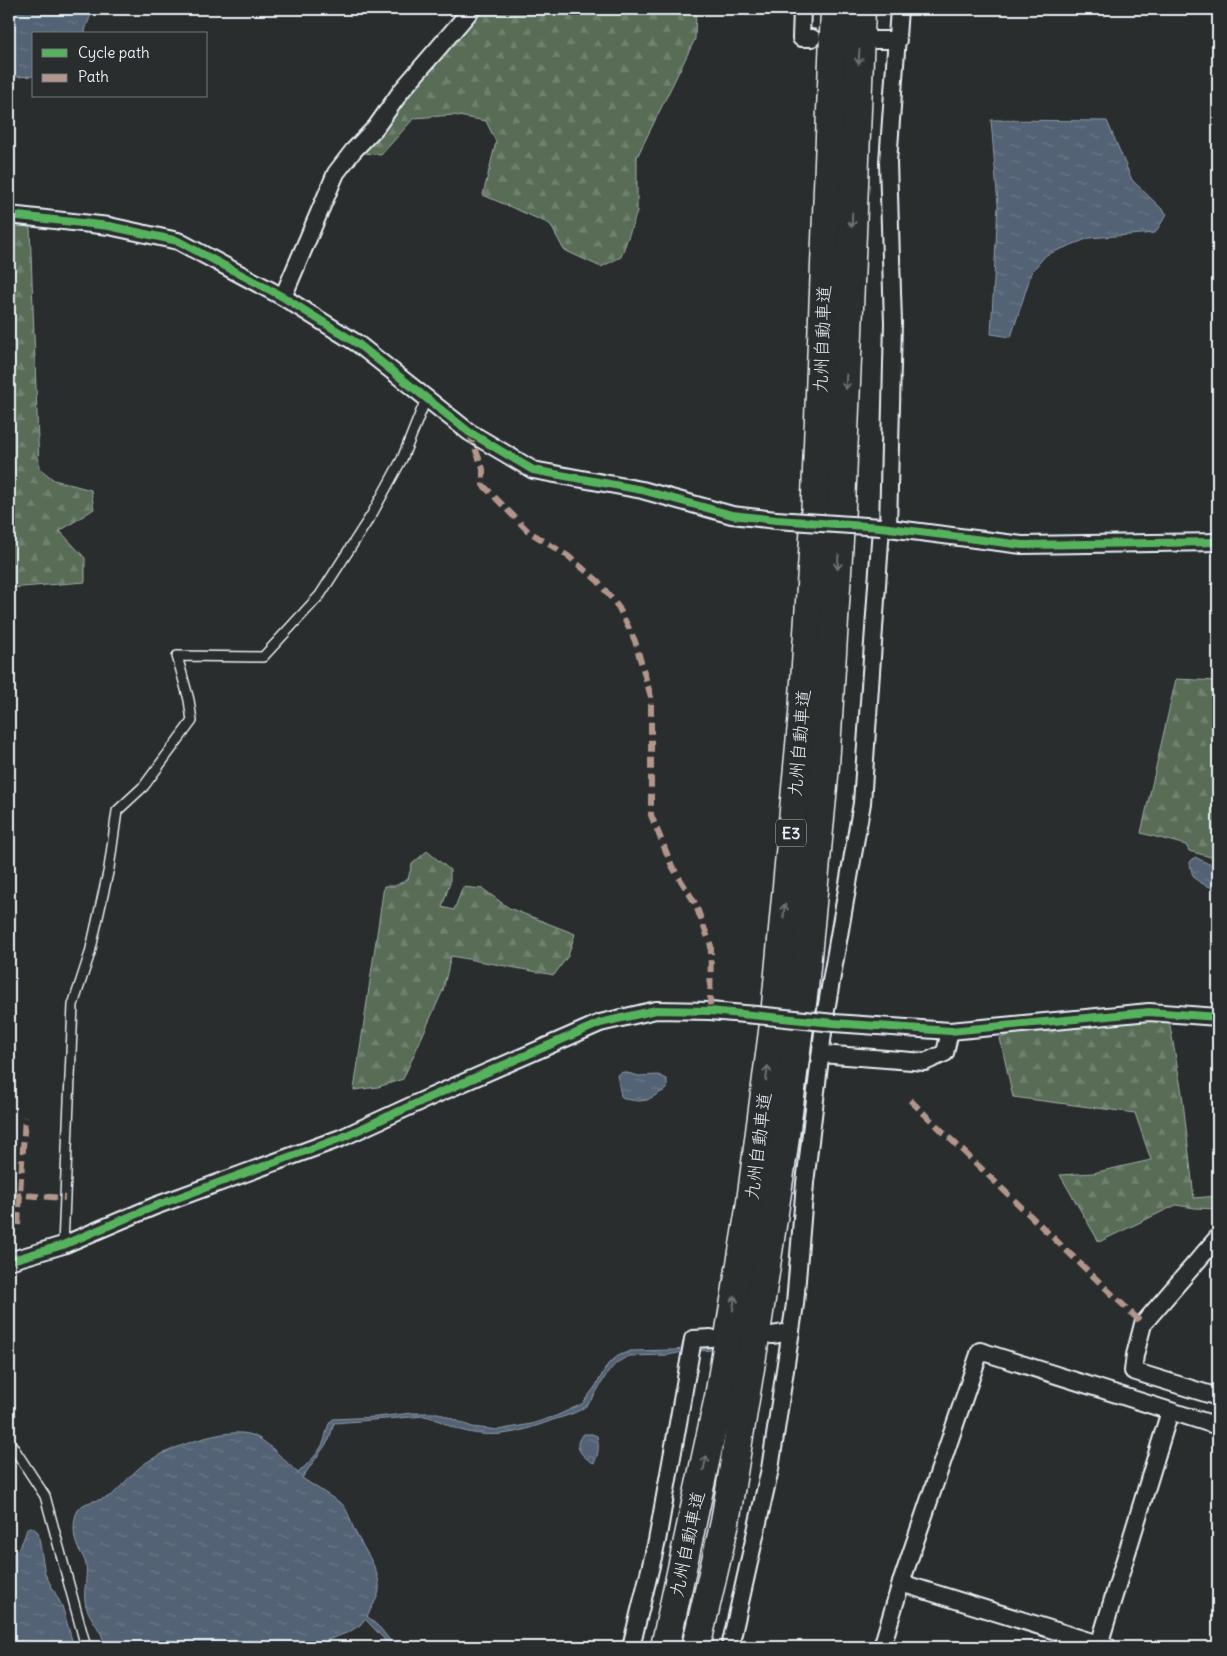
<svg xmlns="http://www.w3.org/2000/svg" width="1227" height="1656" font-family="Delius,'Klee One',sans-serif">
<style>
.forest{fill:url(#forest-firs);stroke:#a0aea8}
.water{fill:url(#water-ripples);stroke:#8e9ca9}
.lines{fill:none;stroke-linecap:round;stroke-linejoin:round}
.lane-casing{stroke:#e8f1f8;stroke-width:12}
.street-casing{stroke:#e8f1f8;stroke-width:20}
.highway-casing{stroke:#e8f1f8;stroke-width:31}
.lane{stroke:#2a2d2e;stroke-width:9}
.street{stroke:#2a2d2e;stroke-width:16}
.highway{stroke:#2a2d2e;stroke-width:28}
.street-bridge-casing{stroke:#e8f1f8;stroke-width:20;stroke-linecap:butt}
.street-bridge{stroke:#2a2d2e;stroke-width:16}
.quiet{stroke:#b2968c;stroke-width:6;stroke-dasharray:12 6;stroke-linecap:butt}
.cycleway-casing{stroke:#2a2d2e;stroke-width:11}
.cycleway{stroke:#56b35d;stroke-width:8}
.oneway{stroke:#6c7275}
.labels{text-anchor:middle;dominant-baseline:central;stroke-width:4.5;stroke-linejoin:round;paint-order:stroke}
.shield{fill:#2a2d2e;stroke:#afb6bb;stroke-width:1}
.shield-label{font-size:16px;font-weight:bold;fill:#e8f1f8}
.street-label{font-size:18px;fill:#e8f1f8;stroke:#2a2d2e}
</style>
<defs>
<pattern id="forest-firs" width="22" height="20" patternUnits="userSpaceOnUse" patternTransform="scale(1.25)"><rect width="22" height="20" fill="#586c57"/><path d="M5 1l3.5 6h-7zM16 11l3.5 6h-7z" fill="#708170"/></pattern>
<pattern id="water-ripples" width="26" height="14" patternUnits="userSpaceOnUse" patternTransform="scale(1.25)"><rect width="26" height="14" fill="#526374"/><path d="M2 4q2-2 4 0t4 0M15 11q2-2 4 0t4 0" fill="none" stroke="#6b7a89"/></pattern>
</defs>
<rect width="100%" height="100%" fill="#2a2d2e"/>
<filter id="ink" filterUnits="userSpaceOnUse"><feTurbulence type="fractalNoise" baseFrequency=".02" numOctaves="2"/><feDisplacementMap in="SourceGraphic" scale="10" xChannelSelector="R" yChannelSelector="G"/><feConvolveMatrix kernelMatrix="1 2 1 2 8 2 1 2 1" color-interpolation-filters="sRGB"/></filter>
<g filter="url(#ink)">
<g class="forest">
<polygon points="480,9 696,9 695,39 637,157 637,212 621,257 601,267 564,250 550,224 483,195 496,142 486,121 453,115 414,118 381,155 365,153 379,131"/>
<polygon points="9,225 30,227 39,468 54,480 91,490 94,509 60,531 85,558 85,582 9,588"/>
<polygon points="1176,679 1218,681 1218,859 1189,851 1186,845 1141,833"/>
<polygon points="427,851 450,870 450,883 442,907 454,910 463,887 483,889 509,908 575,934 568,956 554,975 451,956 443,990 403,1079 378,1087 354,1090 384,886 395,886 408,879 412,864"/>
<polygon points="1141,1019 1169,1020 1182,1093 1194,1198 1218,1196 1218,1209 1195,1208 1176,1205 1099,1242 1060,1175 1093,1173 1151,1160 1135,1113 1013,1097 1000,1038 1036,1026"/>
</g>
<g class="water">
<path d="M9 9H91C92 18 85 25 85 34H34V76L14 77 9 80Z"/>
<polygon points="991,120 1107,121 1132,180 1167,214 1155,233 1089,238 1046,255 1032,271 1011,337 991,334 998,205"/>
<path d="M1195 857 1209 864H1218V890C1201 883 1191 882 1190 862Z"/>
<polygon points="623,1072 639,1076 658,1075 667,1079 667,1089 647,1100 639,1101 624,1099 621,1096 617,1075"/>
<path d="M699 1347H712L711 1350 683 1352 668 1355 630 1356C606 1364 603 1386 588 1404 579 1413 565 1416 553 1420 520 1432 496 1440 460 1430 447 1426 437 1418 424 1416L334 1423 329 1440 302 1478 342 1504C349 1512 350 1521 354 1529 362 1548 381 1569 379 1591 377 1600 371 1608 367 1616L381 1629 395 1647H389L384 1639 365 1619 360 1625 349 1632 309 1647H105C102 1628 91 1622 86 1606 82 1594 88 1578 86 1565 85 1559 81 1553 78 1548 74 1539 73 1528 75 1518 80 1496 100 1505 114 1493 124 1484 132 1473 144 1464 166 1449 229 1424 255 1436 268 1442 287 1463 298 1473 307 1464 319 1454 324 1441 327 1433 326 1425 333 1419L377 1417 412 1413H438L472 1427 498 1430 531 1424 556 1416 582 1404 595 1387 608 1364 618 1356 630 1351 674 1350Z"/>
<path d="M584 1434H592L597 1436C599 1445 599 1454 594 1463 583 1458 570 1445 584 1434Z"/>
<path d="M32 1527 38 1532 45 1574 62 1606 74 1647H9V1557C19 1552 25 1538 27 1528Z"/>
</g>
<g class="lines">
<g class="lane-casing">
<g id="lane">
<polyline points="63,1245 73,1005 90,953 109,868 117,811 144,786 192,721 189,700 177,656 263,657 320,595 372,514 402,459 426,399"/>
<polyline points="9,1441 45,1496 86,1647"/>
</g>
</g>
<g class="street-casing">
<g id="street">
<polyline points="802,9 801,38 812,38"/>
<polyline points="875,40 898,40"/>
<polyline points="9,215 109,226 178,241 283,297 358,344 469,432 533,470 642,490 732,515 776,520"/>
<polyline points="283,297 336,173 353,151 376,127 402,90 472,9"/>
<polyline points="888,528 893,323 888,162 899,9"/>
<polyline points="834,1023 950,1031 1149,1012 1218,1017"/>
<polyline points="821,1054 925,1062 945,1053 950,1031"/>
<polyline points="1218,1237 1143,1324 1135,1355 1133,1371 1218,1397"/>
<polyline points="9,1261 63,1245 155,1206 341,1138 428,1098 600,1023 656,1010 710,1011 756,1015"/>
<polyline points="772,1335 791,1332"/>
<polyline points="901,1583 1108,1647"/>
<polyline points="1099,1645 1170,1411"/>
<polyline points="631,1647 657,1541 693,1339 711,1338"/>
<polyline points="730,1647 770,1469 795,1304 805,1183 825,1016 862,803 881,527 1022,545 1218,542"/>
<polyline points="882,1647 901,1583 980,1351 1218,1426"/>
</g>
</g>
<g class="highway-casing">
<g id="highway">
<polyline points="665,1647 719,1397 750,1209 775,1016 803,713 815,522 835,9"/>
<polyline points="696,1647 725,1522 758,1319 783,1152 804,988 825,765 841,507 861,9"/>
</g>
</g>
<use href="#lane" class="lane"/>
<use href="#street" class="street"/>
<use href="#highway" class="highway"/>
<g class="street-bridge-casing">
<g id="street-bridge">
<polyline points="776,520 881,527"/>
<polyline points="756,1015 834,1023"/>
</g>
</g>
<use href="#street-bridge" class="street-bridge"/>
<g class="quiet">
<polyline points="469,432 483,469 483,485 528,531 568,556 598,581 619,608 635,641 651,697 651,815 672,866 695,903 711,946 710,1011"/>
<polyline points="910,1100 1143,1324"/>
<polyline points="9,1194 65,1198"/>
<polyline points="18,1225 25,1117"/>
<polyline points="1098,1647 1099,1645"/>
</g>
<g class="cycleway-casing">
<g id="cycleway">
<polyline points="9,215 109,226 178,241 283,297 358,344 469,432 533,470 642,490 732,515 776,520 881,527 1022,545 1218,542"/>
<polyline points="9,1261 63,1245 155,1206 341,1138 428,1098 600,1023 656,1010 710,1011 834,1023 950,1031 1149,1012 1218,1017"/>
</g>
</g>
<use href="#cycleway" class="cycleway"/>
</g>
<defs><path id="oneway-shaft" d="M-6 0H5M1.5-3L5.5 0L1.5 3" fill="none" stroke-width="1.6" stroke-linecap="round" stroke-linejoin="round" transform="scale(1.25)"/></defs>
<g class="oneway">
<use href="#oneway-shaft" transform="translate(859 57) rotate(93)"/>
<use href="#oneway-shaft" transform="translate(852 220) rotate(92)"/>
<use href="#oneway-shaft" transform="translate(846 382) rotate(92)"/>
<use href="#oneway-shaft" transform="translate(838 562) rotate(94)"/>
<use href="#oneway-shaft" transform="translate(784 911) rotate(-85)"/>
<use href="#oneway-shaft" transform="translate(767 1073) rotate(-83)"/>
<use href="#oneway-shaft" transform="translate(734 1303) rotate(-81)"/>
<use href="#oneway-shaft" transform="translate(705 1463) rotate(-78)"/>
</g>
</g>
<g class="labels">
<rect class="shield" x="776" y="819.5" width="30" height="27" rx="4"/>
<g class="shield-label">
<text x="791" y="833">E3</text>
</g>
<g class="street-label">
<text transform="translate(822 339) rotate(-88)">九州自動車道</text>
<text transform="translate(799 743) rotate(-85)">九州自動車道</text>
<text transform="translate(758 1146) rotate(-83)">九州自動車道</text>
<text transform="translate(687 1544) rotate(-78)">九州自動車道</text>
</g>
</g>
<rect width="1227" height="1656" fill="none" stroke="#2a2d2e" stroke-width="30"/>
<rect x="15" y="15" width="1197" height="1626" fill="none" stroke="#e8f1f8" stroke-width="2" filter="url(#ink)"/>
<rect x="32" y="32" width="175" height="65" fill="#2a2d2e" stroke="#767b7f"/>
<rect x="42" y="49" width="25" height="8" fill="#56b35d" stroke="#767b7f"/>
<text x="78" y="58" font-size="15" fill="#e8f1f8">Cycle path</text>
<rect x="42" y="74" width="25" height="8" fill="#b2968c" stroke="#767b7f"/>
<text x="78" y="82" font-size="15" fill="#e8f1f8">Path</text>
</svg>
